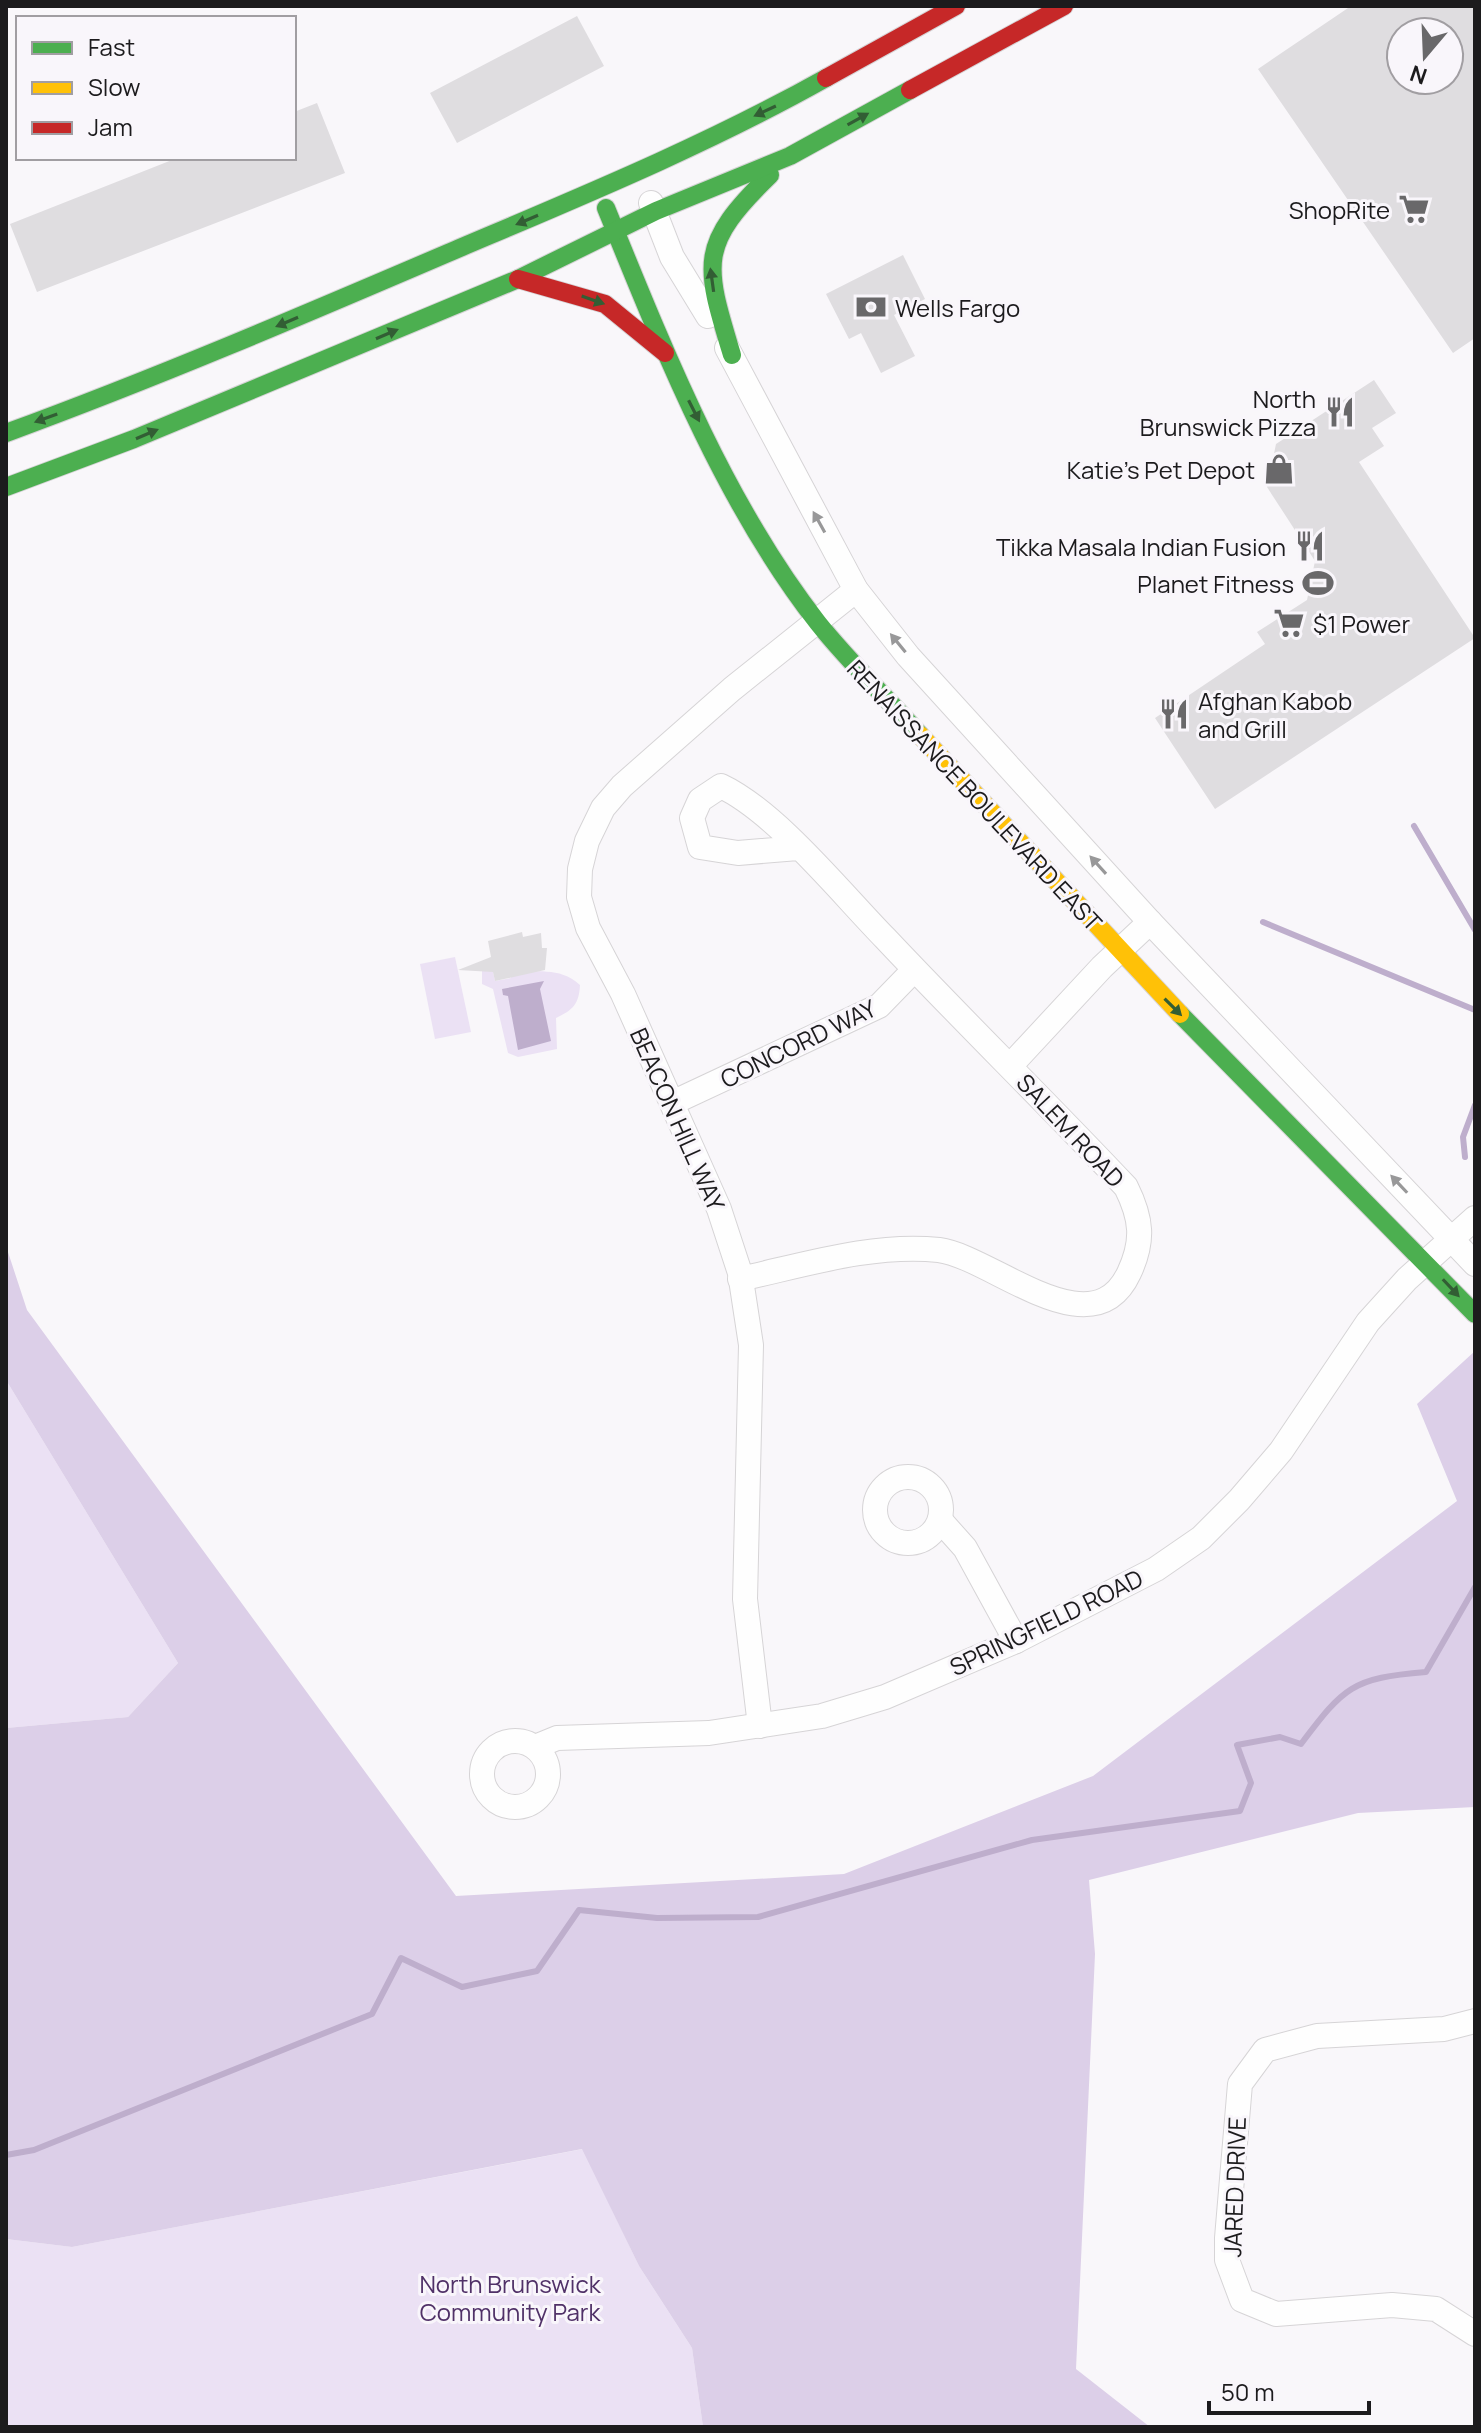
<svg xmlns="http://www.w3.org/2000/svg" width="1481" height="2433" font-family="Manrope,sans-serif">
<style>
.green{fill:#ebe1f4}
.forest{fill:#dccfe8}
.water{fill:#beaecc}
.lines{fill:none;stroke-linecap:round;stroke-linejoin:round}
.stream{stroke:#beaecc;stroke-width:6}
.building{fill:#dfdde0;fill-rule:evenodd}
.street-casing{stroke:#d6d4d6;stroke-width:26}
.fast-casing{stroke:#d6d4d6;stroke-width:20}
.slow-casing{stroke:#d6d4d6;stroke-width:20}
.jam-casing{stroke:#d6d4d6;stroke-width:20}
.street{stroke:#fefefe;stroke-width:24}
.fast{stroke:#4caf50;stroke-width:18}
.slow{stroke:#ffc107;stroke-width:18}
.jam{stroke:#c62828;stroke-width:18}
.oneway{fill:#325e34}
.oneway2{fill:#989899}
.labels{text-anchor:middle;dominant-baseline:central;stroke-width:6;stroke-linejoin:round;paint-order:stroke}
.poi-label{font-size:24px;fill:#1c1b1d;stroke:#f9f6fb;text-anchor:end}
.street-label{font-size:24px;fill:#1c1b1d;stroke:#f9f6fb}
.park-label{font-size:24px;fill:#503168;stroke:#f9f6fb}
</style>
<rect width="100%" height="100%" fill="#f9f7fa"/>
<g class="green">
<polygon points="455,957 471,1032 435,1039 420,964"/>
<path d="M482 968 493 972 495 981 511 978 510 968C537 975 558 965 580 985 579 1004 573 1010 556 1018L557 1049 518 1057 508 1053 493 989 482 984Z"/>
<polygon points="6,1380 178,1663 128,1717 6,1728"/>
<polygon points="583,2149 639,2266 692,2348 703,2427 6,2427 6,2239 72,2247"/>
</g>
<polygon class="forest" points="6,1246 27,1310 456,1896 844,1874 1093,1776 1457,1501 1417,1404 1475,1351 1475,1807 1358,1813 1089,1880 1095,1954 1076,2369 1150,2427 703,2427 692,2348 639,2266 582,2149 72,2247 6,2239 6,1728 128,1717 178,1663 6,1380"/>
<polygon class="water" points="544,981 540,989 551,1041 518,1050 508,996 503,995 502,989"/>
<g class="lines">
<g class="stream">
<polyline points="1414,826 1475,930"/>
<polyline points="1263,922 1475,1010"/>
<polyline points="1465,1157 1463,1137 1475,1105"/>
<path d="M6 2155 34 2150 372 2014 401 1958 462 1987 537 1971 579 1910 657 1918 758 1917 1032 1840 1240 1811 1251 1783 1237 1745 1280 1737 1301 1744C1344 1687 1352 1678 1426 1672L1475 1587"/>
</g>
</g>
<g class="building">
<path d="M1351 6H1475V338L1453 353 1258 69ZM1401 32H1449V80H1401Z"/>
<polygon points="577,16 604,66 457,143 430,93"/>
<polygon points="317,103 345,173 37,292 10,224 177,158 294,158 294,112"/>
<polygon points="903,255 925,299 894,315 915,356 881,373 861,333 849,339 826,294"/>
<polygon points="1374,380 1396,413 1372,428 1384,446 1359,462 1475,638 1215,809 1155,718 1265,644 1257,632 1307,600 1315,561 1267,487 1276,444"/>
<polygon points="522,932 523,937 541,933 542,948 547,948 545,970 495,981 493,972 458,970 491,957 488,941"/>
</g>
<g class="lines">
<g class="street-casing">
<g id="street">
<polyline points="651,203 672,257 708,316"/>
<polyline points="727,348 856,590 908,656 1150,922 1475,1264"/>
<polyline points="1011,1065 1102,967 1150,922"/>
<polyline points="672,1103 879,1006 914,970"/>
<path d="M740 1279C804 1265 873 1243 939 1250 992 1257 1092 1352 1129 1273 1144 1241 1142 1219 1126 1187 1047 1103 964 1022 885 938 841 893 776 812 721 786L700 800 692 818 700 847 738 853 798 848"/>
<circle cx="908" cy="1510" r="33"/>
<polyline points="940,1520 965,1548 1016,1641"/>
<polyline points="760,1726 745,1599 751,1345 740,1273 719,1209 623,994 588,928 579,897 580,869 587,841 603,808 622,786 732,689 856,590"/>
<circle cx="515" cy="1774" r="33"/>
<polyline points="535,1747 557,1738 709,1733 822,1716 885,1697 1016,1641 1156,1569 1201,1538 1239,1500 1281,1451 1368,1322 1407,1279 1475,1218"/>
<polyline points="1475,2021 1444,2029 1317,2036 1265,2050 1240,2084 1227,2238 1227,2260 1242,2300 1276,2314 1392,2305 1436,2309 1475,2334"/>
</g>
</g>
<g class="fast-casing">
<g id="fast">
<path d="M606 208C663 348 724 503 818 623 849 662 887 698 920 735"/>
<path d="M732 355C704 263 698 245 770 175"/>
<path d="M6 433C156 378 301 316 448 253 575 199 705 146 826 78"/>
<polyline points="6,487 134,439 518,279 656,211 790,156 910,90"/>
<polyline points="1180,1014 1475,1314"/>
</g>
</g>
<g class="slow-casing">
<polyline id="slow" points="920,735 1180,1014"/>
</g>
<g class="jam-casing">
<g id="jam">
<polyline points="826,78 956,6"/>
<polyline points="910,90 1064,6"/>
<polyline points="518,279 605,304 665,353"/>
</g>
</g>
<use href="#street" class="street"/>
<use href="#fast" class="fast"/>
<use href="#slow" class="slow"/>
<use href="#jam" class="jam"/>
</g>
<defs><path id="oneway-solid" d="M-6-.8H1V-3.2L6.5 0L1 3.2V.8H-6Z" transform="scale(2)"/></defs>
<g class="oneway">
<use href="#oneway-solid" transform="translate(765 111) rotate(155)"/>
<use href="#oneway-solid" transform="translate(858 119) rotate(-29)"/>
<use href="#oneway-solid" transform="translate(527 220) rotate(157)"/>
<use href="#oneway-solid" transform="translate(712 280) rotate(-98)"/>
<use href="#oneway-solid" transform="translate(593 300) rotate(19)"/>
<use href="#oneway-solid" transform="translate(287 322) rotate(157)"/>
<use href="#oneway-solid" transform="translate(387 334) rotate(-23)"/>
<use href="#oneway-solid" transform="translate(694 411) rotate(63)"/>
<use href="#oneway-solid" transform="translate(46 418) rotate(160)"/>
<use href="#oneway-solid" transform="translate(147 434) rotate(-23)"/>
<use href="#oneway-solid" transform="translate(1173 1007) rotate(45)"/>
<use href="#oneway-solid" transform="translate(1451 1288) rotate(47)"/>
</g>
<g class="oneway2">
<use href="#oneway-solid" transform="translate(819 522) rotate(-119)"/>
<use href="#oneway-solid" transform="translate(898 643) rotate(-129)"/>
<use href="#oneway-solid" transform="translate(1098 865) rotate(-132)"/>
<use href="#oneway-solid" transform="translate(1399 1184) rotate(-133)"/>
</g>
<defs>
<g id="supermarket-bare" transform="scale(2.4)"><path d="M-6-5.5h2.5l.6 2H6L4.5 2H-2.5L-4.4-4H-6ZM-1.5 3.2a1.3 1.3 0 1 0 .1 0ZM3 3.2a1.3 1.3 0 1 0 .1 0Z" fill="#69686a" stroke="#f9f6fb" stroke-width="2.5" paint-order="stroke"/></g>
<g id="bank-bare" transform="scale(2.4)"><path d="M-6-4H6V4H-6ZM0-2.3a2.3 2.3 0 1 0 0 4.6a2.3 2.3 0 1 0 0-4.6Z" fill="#69686a" stroke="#f9f6fb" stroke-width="2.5" paint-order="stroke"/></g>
<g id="restaurant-bare" transform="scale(2.4)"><path d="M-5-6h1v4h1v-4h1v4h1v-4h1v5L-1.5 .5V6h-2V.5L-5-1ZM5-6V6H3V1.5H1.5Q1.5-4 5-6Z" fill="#69686a" stroke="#f9f6fb" stroke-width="2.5" paint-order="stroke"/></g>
<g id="shop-bare" transform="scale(2.4)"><path d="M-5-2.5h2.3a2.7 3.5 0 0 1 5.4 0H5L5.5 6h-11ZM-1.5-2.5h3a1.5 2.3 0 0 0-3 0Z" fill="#69686a" stroke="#f9f6fb" stroke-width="2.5" paint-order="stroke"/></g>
<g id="stadium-bare" transform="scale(2.4)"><path d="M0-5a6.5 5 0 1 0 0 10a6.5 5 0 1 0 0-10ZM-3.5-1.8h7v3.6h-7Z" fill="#69686a" stroke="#f9f6fb" stroke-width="2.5" paint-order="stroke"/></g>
</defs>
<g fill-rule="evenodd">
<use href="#supermarket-bare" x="1414" y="209"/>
<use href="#bank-bare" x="871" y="307"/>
<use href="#restaurant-bare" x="1340" y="412"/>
<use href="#shop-bare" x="1279" y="469"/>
<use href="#restaurant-bare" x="1310" y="546"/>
<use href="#stadium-bare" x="1318" y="583"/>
<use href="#supermarket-bare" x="1289" y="623"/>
<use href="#restaurant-bare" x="1174" y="714"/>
</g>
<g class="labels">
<g class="poi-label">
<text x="1390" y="209">ShopRite</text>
<text x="895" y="307" text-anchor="start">Wells Fargo</text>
<text x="1316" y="398">North<tspan x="1316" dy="28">Brunswick Pizza</tspan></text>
<text x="1255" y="469">Katie's Pet Depot</text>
<text x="1286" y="546">Tikka Masala Indian Fusion</text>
<text x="1294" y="583">Planet Fitness</text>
<text x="1313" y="623" text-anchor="start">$1 Power</text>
<text x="1198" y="700" text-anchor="start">Afghan Kabob<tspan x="1198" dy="28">and Grill</tspan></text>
</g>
<g class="street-label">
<text transform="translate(975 795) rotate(47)">RENAISSANCE BOULEVARD EAST</text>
<text transform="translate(798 1043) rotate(-26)">CONCORD WAY</text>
<text transform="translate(678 1119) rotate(66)">BEACON HILL WAY</text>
<text transform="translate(1071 1130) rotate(47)">SALEM ROAD</text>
<text transform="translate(1046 1622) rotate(-26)">SPRINGFIELD ROAD</text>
<text transform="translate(1234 2187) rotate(-88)">JARED DRIVE</text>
</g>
<g class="park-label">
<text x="510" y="2283">North Brunswick<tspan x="510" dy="28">Community Park</tspan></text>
</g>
</g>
<rect width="1481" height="2433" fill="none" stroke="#1c1b1d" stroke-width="16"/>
<rect x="16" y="16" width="280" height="144" fill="#f9f6fb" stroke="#a19ea2" stroke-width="2"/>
<rect x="32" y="42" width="40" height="12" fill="#4caf50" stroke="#a19ea2" stroke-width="2"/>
<text x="88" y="56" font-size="24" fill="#1c1b1d">Fast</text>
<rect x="32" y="82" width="40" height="12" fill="#ffc107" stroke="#a19ea2" stroke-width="2"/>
<text x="88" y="96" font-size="24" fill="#1c1b1d">Slow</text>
<rect x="32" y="122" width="40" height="12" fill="#c62828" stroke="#a19ea2" stroke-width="2"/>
<text x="88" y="136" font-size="24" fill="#1c1b1d">Jam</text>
<g transform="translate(1425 56) rotate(199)"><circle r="38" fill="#f9f6fb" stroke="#a19ea2" stroke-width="2"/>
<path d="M0-6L14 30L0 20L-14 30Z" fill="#69686a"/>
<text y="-12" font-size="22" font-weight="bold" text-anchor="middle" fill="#1c1b1d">N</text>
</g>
<path d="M1209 2401v12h160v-12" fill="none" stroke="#1c1b1d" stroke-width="4"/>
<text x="1221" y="2401" font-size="24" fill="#1c1b1d" stroke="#f9f6fb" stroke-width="6" paint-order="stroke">50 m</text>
</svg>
